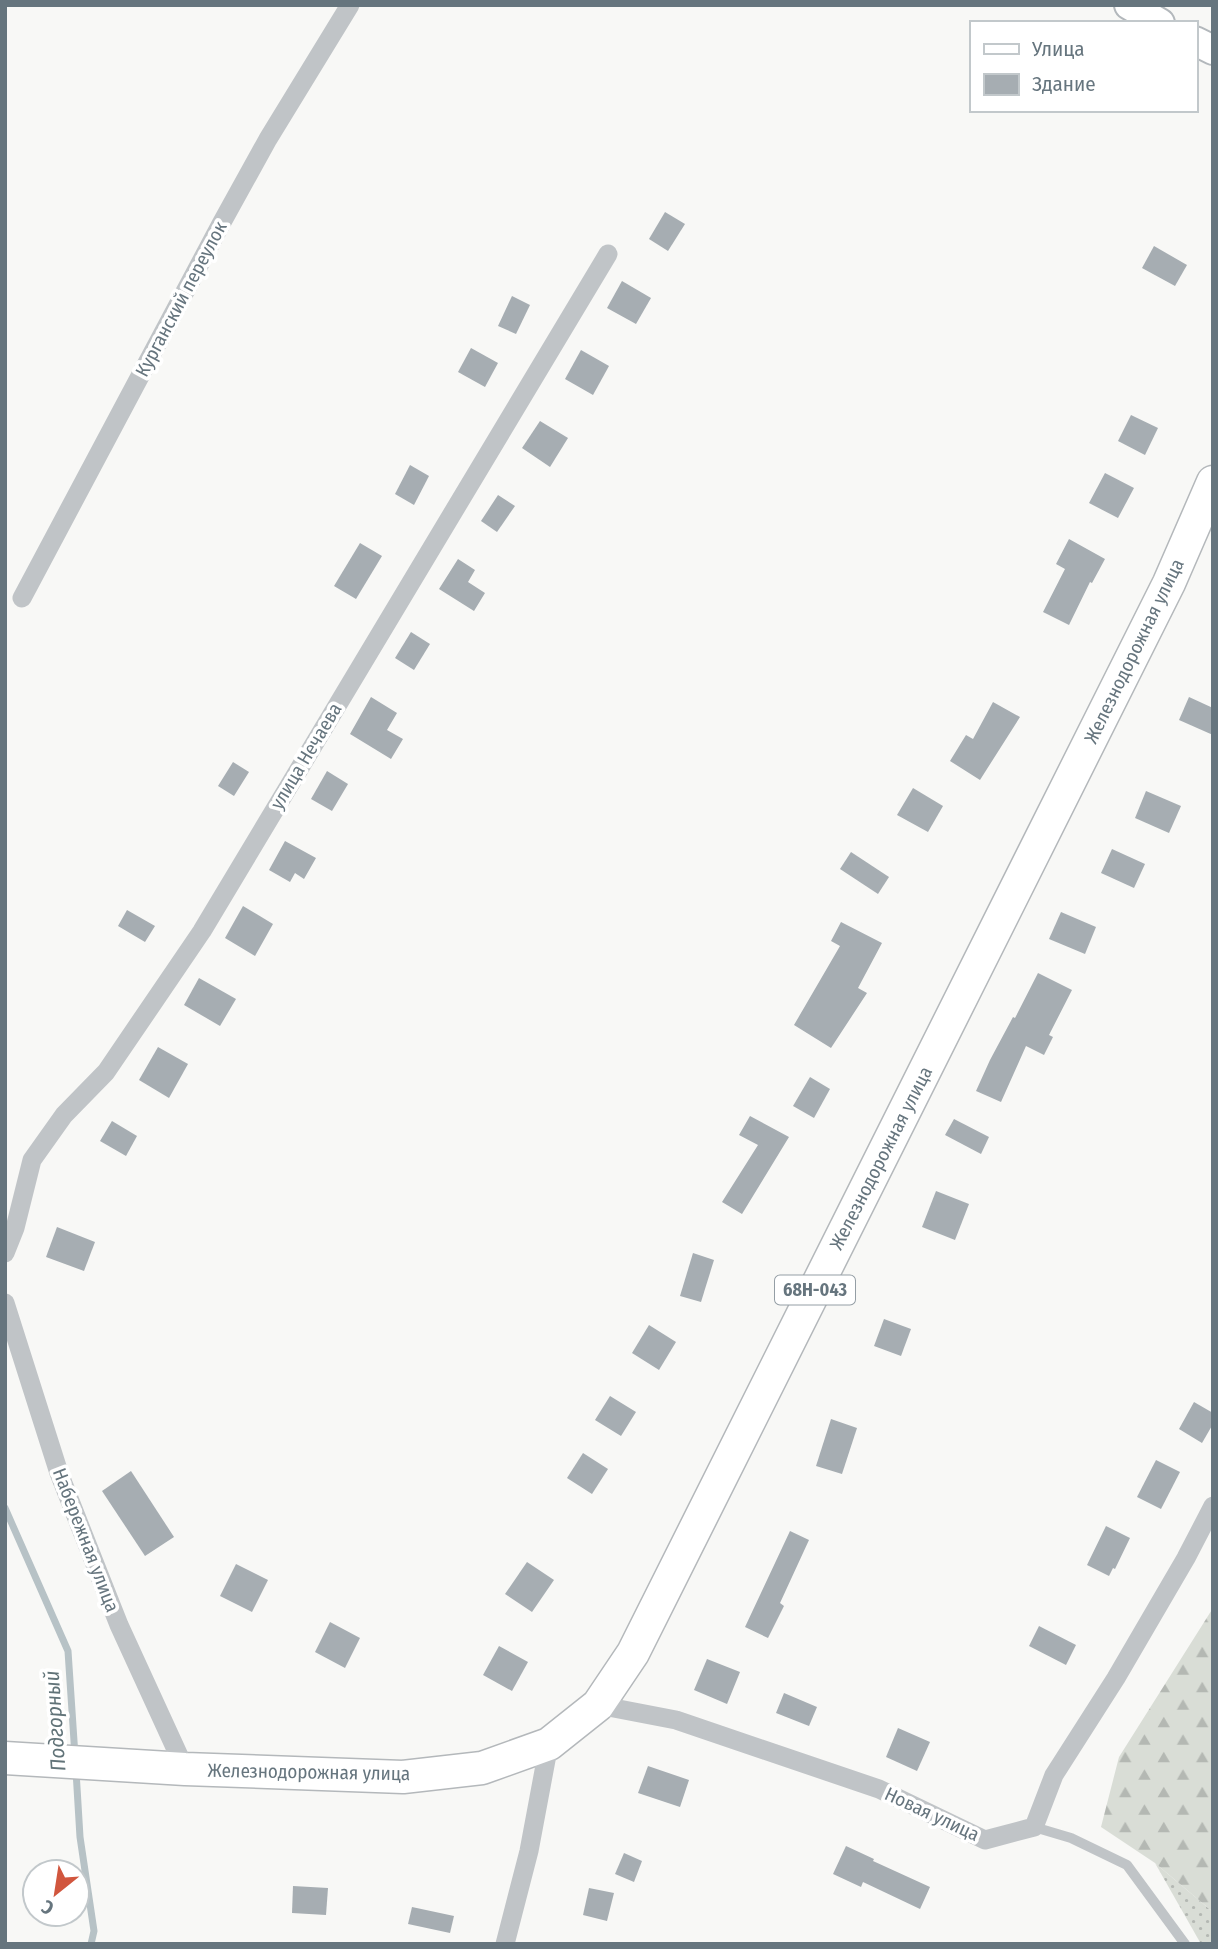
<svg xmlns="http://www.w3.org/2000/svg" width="1218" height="1949" font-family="'Fira Sans Condensed',sans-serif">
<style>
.grass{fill:url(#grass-dots)}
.forest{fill:url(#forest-firs)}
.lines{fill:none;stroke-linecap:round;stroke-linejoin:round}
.stream{stroke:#b7c2c6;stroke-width:7}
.building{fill:#a6adb2}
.secondary-casing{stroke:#b3b8bc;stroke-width:32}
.primary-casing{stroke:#b4b8bb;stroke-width:35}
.service{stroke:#c0c4c7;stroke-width:10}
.minor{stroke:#c0c4c7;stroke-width:19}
.secondary{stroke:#fff;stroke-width:28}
.primary{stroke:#fff;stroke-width:32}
.labels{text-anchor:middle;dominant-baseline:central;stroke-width:7;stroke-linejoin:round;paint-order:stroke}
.shield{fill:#fff;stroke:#949ea5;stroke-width:2}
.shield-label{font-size:18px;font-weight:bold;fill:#66757e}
.street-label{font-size:19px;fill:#66757e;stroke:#fff}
.water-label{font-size:21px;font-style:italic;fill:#617378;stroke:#fff}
</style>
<defs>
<pattern id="grass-dots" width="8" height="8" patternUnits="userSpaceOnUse" patternTransform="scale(1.75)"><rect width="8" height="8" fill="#d9ddd6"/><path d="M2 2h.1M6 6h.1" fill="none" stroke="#b4b8b3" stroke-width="1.8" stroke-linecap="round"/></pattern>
<pattern id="forest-firs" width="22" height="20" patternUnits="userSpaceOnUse" patternTransform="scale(1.75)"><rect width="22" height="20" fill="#d9ddd6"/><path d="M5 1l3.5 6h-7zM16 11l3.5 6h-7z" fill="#b4b8b3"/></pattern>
</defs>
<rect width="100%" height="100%" fill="#f8f8f6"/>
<polygon class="grass" points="1155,1863 1213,1912 1213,1939 1210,1944 1201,1944"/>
<polygon class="forest" points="1213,1608 1213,1912 1155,1863 1101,1827 1119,1757"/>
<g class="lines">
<g class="stream">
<polyline points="5,1508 68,1651 75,1756"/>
<polyline points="76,1771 80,1837 94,1931 91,1944"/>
</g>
</g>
<g class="building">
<polygon points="665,212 685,224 668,251 649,239"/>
<polygon points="1154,246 1187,265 1175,286 1142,268"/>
<polygon points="622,281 651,298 636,324 607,308"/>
<polygon points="512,296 530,305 516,334 498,326"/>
<polygon points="471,348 498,363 485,387 458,372"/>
<polygon points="581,350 609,366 593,395 565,379"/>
<polygon points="1131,415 1158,428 1145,455 1118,441"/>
<polygon points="540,421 568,438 550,467 522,448"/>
<polygon points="410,465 429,476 414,505 395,494"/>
<polygon points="1105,473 1134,488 1118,518 1089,503"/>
<polygon points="498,495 515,506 497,532 481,521"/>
<polygon points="1069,539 1105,559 1092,583 1090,582 1069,625 1043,612 1065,569 1056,564"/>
<polygon points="360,543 382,556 356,599 334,586"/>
<polygon points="458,559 475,570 468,582 485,593 474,611 439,589"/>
<polygon points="411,632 430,644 414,670 395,658"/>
<polygon points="371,697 397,713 387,730 403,739 391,759 350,734"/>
<polygon points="1189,697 1213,708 1213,735 1179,720"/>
<polygon points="993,702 1020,717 980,780 950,761 966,735 973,739"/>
<polygon points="233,762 249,772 234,796 218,786"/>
<polygon points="327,771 348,784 332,811 311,799"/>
<polygon points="913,788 943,806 928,832 897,815"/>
<polygon points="1146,791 1181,806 1169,833 1135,818"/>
<polygon points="285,841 316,858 304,879 295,873 290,882 269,870"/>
<polygon points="1112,849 1145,864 1134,888 1101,873"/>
<polygon points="851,852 889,877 878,894 840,869"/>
<polygon points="243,906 273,924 255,956 225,938"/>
<polygon points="127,910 155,926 145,942 118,926"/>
<polygon points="1061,912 1096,927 1085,954 1049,939"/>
<polygon points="841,922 882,943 858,988 867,993 831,1048 794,1025 840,946 831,941"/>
<polygon points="1038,973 1072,990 1049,1035 1053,1037 1044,1055 1026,1046 1001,1102 976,1091 990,1060 1013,1017 1015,1018"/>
<polygon points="199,978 236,999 220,1026 184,1005"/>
<polygon points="158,1047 188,1064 169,1098 139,1080"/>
<polygon points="810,1077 830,1089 814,1118 793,1106"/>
<polygon points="750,1116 789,1137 742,1214 722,1202 758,1145 739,1135"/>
<polygon points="954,1119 989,1137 981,1154 945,1135"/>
<polygon points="112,1121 137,1136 126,1156 100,1141"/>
<polygon points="936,1191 969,1204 955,1240 922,1227"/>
<polygon points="57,1227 95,1242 84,1271 46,1257"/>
<polygon points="693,1253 714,1260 701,1302 680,1296"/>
<polygon points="884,1319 911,1329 901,1356 874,1346"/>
<polygon points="649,1325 676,1342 659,1370 632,1353"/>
<polygon points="610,1396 636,1412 621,1436 595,1420"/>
<polygon points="1194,1402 1213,1413 1213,1424 1202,1443 1179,1429"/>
<polygon points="831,1419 857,1428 842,1474 816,1466"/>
<polygon points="583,1453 608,1469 592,1494 567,1478"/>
<polygon points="1156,1460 1180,1472 1161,1509 1137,1497"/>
<polygon points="131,1471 174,1537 145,1556 102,1491"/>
<polygon points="1106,1526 1130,1538 1115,1569 1113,1568 1109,1576 1087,1565"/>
<polygon points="790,1531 809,1540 780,1603 784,1606 768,1638 745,1627"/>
<polygon points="527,1562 554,1580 532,1612 505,1594"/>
<polygon points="236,1564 268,1580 252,1612 220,1596"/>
<polygon points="330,1622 360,1638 345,1668 315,1652"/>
<polygon points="1039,1626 1076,1645 1066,1665 1029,1646"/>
<polygon points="499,1646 528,1662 512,1691 483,1675"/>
<polygon points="707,1659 740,1672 727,1704 694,1690"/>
<polygon points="784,1693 817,1707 809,1726 776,1713"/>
<polygon points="898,1728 930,1742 917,1771 886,1757"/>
<polygon points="648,1766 689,1780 680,1807 638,1793"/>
<polygon points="846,1846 874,1859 873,1861 930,1887 920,1909 863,1882 861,1887 833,1874"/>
<polygon points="624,1853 642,1861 634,1882 615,1874"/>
<polygon points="293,1886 328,1888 326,1915 292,1913"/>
<polygon points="589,1888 614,1893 607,1921 583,1915"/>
<polygon points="412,1907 454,1916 450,1933 408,1924"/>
</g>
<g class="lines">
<g class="secondary-casing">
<g id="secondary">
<polyline points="1129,5 1160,23"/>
<polyline points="1195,41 1213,50"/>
</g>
</g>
<g class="primary-casing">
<polyline id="primary" points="5,1758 185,1769 403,1777 482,1768 549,1744 598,1705 633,1653 1169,583 1213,482"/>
</g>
<polyline class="service" points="1034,1827 1071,1838 1127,1865 1185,1944"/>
<g class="minor">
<polyline points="22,598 221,224 268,139 350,5"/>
<polyline points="5,1253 15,1228 32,1160 64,1115 106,1072 202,931 608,254"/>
<polyline points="5,1303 59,1473 119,1625 185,1769"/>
<polyline points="598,1705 676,1720 879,1789 985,1840 1034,1827 1054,1775 1116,1678 1186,1558 1213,1506"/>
<polyline points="505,1944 529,1851 549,1744"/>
</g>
<use href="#secondary" class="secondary"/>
<use href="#primary" class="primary"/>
</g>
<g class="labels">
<rect class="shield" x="775" y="1275.5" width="80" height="29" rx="5"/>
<g class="shield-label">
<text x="815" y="1290">68Н-043</text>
</g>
<g class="street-label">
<text transform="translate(181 299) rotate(-62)">Курганский переулок</text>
<text transform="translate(1134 651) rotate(-64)">Железнодорожная улица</text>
<text transform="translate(306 756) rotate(-59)">улица Нечаева</text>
<text transform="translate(881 1158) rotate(-63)">Железнодорожная улица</text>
<text transform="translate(86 1540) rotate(69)">Набережная улица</text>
<text transform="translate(309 1772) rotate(1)">Железнодорожная улица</text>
<text transform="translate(932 1814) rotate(25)">Новая улица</text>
</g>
<g class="water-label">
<text transform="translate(55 1721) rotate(-94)">Подгорный</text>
</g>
</g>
<rect width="1218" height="1949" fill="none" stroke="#66757e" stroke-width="14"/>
<rect x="970" y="21" width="228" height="91" fill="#ffffff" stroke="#c2c8cb" stroke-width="2"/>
<rect x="984" y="44" width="35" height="10" fill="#ffffff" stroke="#c2c8cb" stroke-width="2"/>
<text x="1032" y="56" font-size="21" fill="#66757e">Улица</text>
<rect x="984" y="74" width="35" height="21" fill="#a6adb2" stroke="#c2c8cb" stroke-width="2"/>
<text x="1032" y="91" font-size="21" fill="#66757e">Здание</text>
<g transform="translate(56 1893) rotate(210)"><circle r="33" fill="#ffffff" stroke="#c2c8cb" stroke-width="2"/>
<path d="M0-5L12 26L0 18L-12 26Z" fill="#d1563e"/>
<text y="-10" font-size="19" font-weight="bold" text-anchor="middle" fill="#66757e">С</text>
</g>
</svg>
